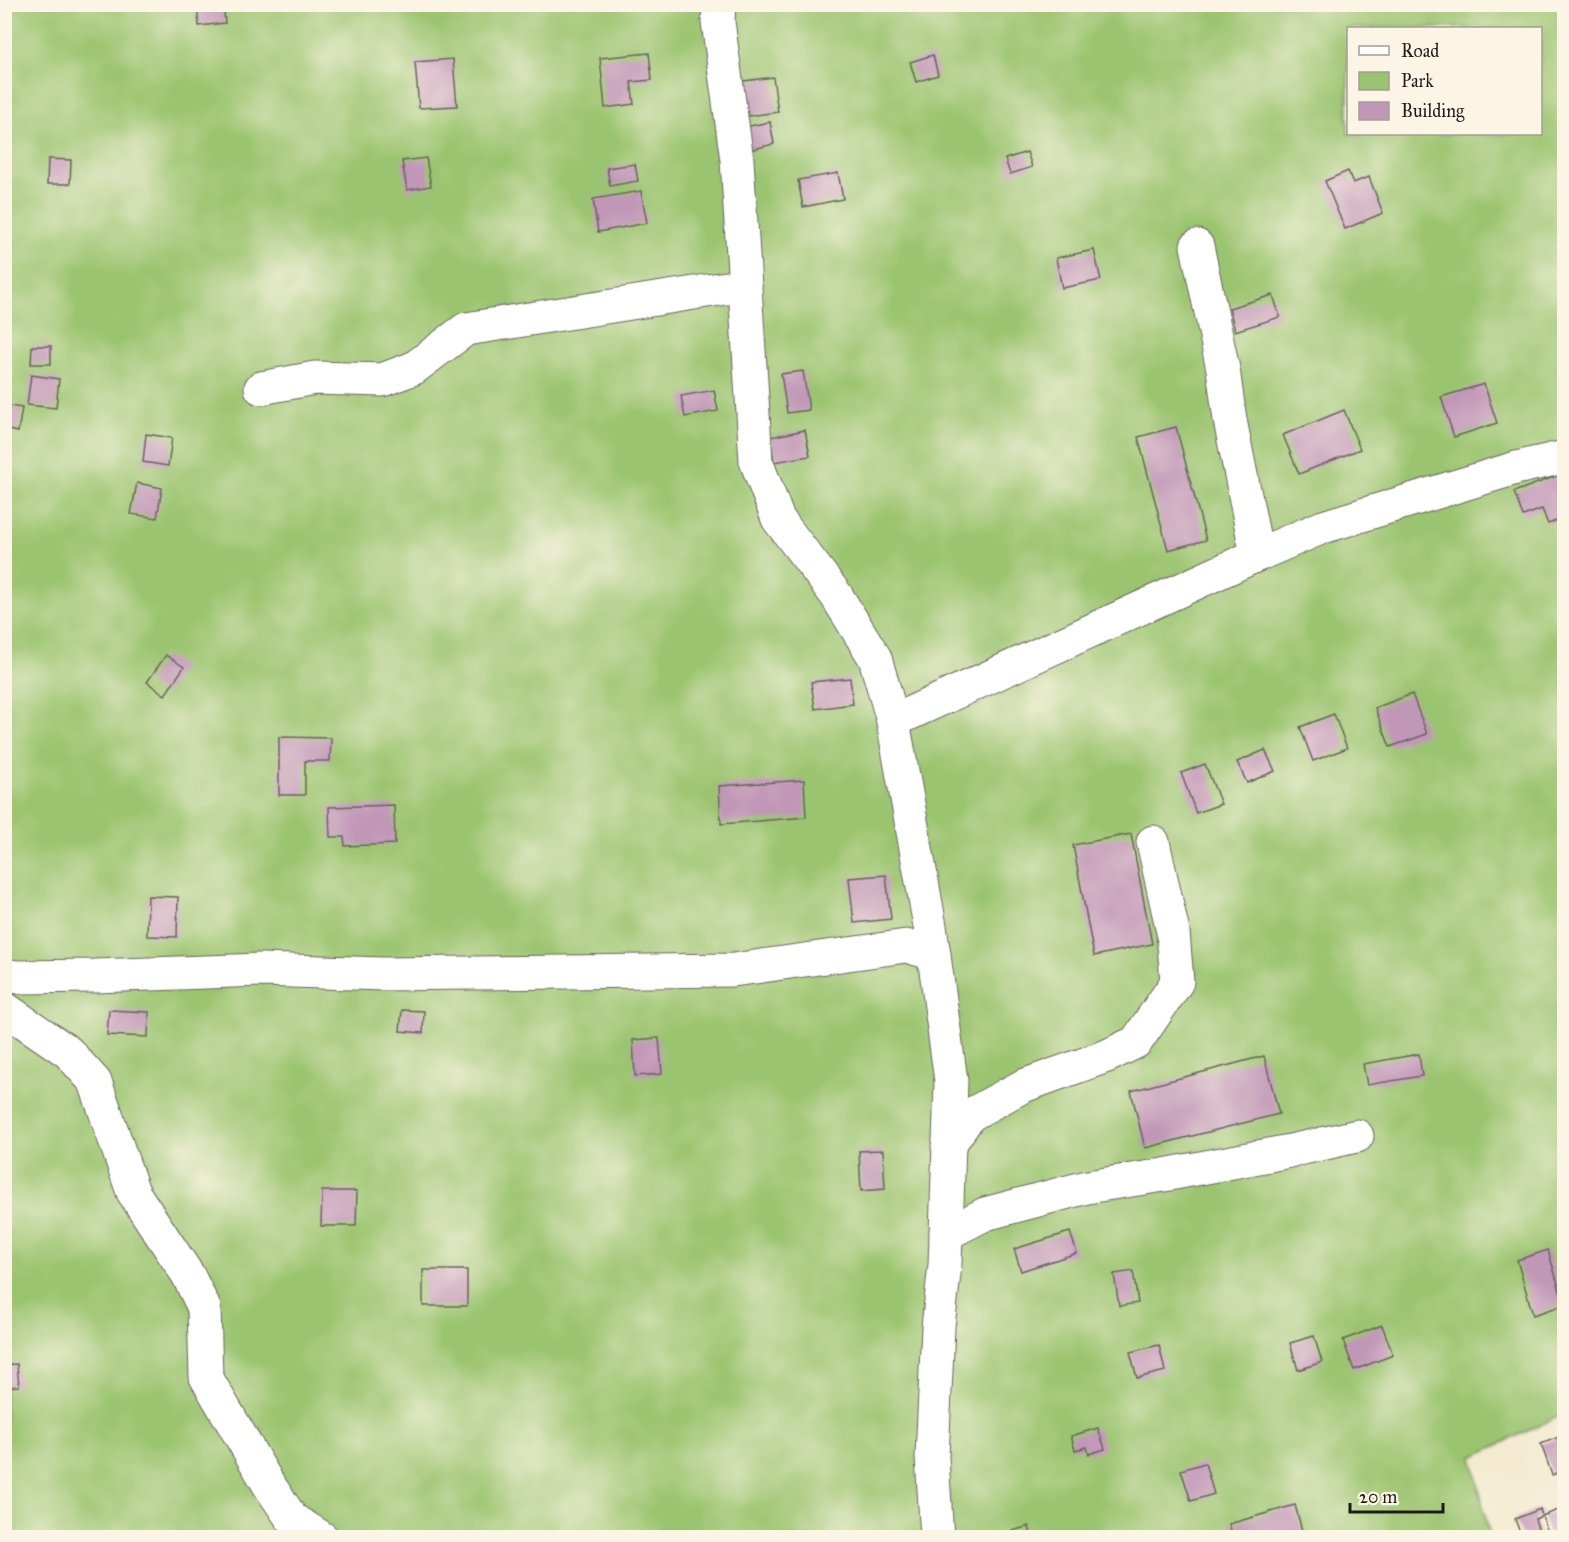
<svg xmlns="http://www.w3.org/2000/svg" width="1569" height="1542" font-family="'IM FELL Great Primer',serif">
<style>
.green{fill:#9bc470;stroke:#5c7046;stroke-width:1.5;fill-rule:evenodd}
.building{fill:#c197b7}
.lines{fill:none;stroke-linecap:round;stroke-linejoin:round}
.minor-casing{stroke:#67645b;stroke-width:35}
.minor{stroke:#fff;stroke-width:33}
</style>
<rect width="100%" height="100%" fill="#fcf5e5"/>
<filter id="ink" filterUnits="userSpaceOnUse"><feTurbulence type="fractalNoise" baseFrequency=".0167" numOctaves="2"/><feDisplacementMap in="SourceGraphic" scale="12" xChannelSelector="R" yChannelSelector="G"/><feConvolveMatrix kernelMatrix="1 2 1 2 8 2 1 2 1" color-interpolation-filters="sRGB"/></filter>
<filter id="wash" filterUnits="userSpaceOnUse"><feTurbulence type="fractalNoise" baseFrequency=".008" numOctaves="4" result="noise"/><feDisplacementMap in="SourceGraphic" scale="24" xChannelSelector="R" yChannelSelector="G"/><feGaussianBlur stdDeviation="1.35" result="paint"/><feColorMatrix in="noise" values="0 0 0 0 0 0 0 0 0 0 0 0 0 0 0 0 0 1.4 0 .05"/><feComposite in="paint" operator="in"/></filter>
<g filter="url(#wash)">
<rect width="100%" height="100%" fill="#f3ead0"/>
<path class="green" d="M5 5H1564V1414L1472 1457 1490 1537 5 1538ZM1348 28H1540V134H1348Z"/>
<g id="blocks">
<g class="building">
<polygon points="197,4 223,4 225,23 199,26"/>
<polygon points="649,53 652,80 631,82 634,104 605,108 600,58"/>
<polygon points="933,55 938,75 916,82 910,62"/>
<polygon points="453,59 457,106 419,108 415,62"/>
<polygon points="773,77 778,112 741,117 737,82"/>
<polygon points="770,122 774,144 745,151 740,128"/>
<polygon points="1027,152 1032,167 1010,174 1005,159"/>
<polygon points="426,158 431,186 407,190 402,161"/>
<polygon points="48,159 71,160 70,184 47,184"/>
<polygon points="635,164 638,181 610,186 607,168"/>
<polygon points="1348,171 1353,183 1369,177 1383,213 1345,229 1325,181"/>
<polygon points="838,173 843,199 803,207 798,180"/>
<polygon points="641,191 647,223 598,232 593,199"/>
<polygon points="1094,250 1101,280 1062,288 1056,258"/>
<polygon points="1273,295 1280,317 1235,331 1229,308"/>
<polygon points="32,346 51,346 51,364 31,364"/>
<polygon points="803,371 809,410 787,413 781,374"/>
<polygon points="31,375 59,379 56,408 27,405"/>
<polygon points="1484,384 1497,423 1454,437 1441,397"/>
<polygon points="714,390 718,411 685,417 681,396"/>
<polygon points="4,405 22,408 18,432 4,429"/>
<polygon points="1344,410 1360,449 1299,474 1283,435"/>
<polygon points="1176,427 1206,540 1168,550 1138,437"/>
<polygon points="805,430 810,456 774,462 770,437"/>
<polygon points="146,434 172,438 168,466 143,462"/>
<polygon points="1564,473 1564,518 1548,524 1542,509 1523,516 1514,492"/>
<polygon points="137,483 162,488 157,518 131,514"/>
<polygon points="166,655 184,667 165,695 147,682"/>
<polygon points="850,678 853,704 815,709 811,682"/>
<polygon points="1412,694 1427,734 1390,747 1375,708"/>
<polygon points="1334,714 1347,748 1313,761 1300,727"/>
<polygon points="279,737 331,738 330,761 305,761 305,795 279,795"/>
<polygon points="1265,750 1275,771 1247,783 1237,762"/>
<polygon points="1205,764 1221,804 1196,813 1181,773"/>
<polygon points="804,780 806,817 721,824 719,786"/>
<polygon points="394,805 395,844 345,846 344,837 330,837 329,807"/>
<polygon points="1131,834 1152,944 1094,956 1073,845"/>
<polygon points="886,875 891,919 854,923 849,878"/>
<polygon points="148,896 178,897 177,937 147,936"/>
<polygon points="109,1010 149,1012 148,1037 107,1035"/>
<polygon points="402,1010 424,1011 423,1033 400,1031"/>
<polygon points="659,1038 662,1074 635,1076 633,1040"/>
<polygon points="1419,1054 1422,1076 1367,1085 1363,1064"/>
<polygon points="1264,1056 1279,1114 1145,1148 1131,1091"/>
<polygon points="883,1150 885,1189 861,1191 859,1151"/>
<polygon points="322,1191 357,1191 356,1226 321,1226"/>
<polygon points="1070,1232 1077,1253 1021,1271 1014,1249"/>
<polygon points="1548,1250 1564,1305 1533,1315 1517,1260"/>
<rect x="423" y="1270" width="44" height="36"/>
<polygon points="1133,1271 1138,1303 1119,1306 1114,1274"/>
<polygon points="1382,1325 1393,1355 1354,1370 1343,1340"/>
<polygon points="1314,1336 1322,1362 1298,1370 1290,1343"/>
<polygon points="1159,1345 1165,1371 1137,1378 1130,1352"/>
<polygon points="17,1364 19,1386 4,1387 4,1365"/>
<polygon points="1098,1428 1105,1449 1089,1454 1087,1447 1075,1450 1071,1436"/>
<polygon points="1564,1435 1564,1470 1552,1475 1541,1444"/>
<polygon points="1205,1463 1214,1494 1191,1501 1181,1470"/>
<polygon points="1295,1505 1304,1538 1233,1538 1229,1524"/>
<polygon points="1564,1508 1564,1532 1550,1537 1542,1516"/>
<polygon points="1540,1509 1542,1516 1535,1519 1540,1534 1531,1538 1522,1538 1515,1519"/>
<polygon points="1029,1526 1032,1538 992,1538 992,1537"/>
</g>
</g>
</g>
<g filter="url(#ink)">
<use href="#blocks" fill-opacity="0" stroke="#67645b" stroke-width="1.5"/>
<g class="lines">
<g class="minor-casing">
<g id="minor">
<polyline points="719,4 718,22 737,160 756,461 778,519 836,595 875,658 893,721 930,926 951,1081 945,1265 938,1327 932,1457 937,1538"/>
<polyline points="1197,246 1223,369 1230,420 1257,555"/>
<polyline points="261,388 315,378 382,380 414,368 466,329 745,285"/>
<polyline points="893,721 1257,555 1323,527 1516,468 1564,457"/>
<polyline points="4,975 18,977 95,976 261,970 383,974 733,970 906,946 934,954"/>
<polyline points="4,1008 68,1052 95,1082 133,1192 188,1275 204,1308 206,1377 269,1485 292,1519 322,1538"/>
<polyline points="948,1146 970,1115 1023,1086 1107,1056 1136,1042 1177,982 1173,932 1153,842"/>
<polyline points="946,1234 985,1214 1087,1187 1164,1175 1290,1151 1357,1136"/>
</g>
</g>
<use href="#minor" class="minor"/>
</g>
</g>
<rect width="1569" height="1542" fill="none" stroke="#fcf5e5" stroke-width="24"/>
<rect x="1347" y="27" width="195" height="108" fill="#fcf5e5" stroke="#a29e95" stroke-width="1.5"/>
<rect x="1359" y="46" width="30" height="9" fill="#ffffff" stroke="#a29e95" stroke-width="1.5"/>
<text x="1401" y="57" font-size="18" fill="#1c1c1c">Road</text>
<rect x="1359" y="72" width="30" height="18" fill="#9bc470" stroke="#a29e95" stroke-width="1.5"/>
<text x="1401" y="87" font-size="18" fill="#1c1c1c">Park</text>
<rect x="1359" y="102" width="30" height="18" fill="#c197b7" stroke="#a29e95" stroke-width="1.5"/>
<text x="1401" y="117" font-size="18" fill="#1c1c1c">Building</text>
<path d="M1350 1503v9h93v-9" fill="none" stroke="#1c1c1c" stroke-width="3"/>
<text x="1359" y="1503" font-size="18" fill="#1c1c1c" stroke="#fcf5e5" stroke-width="4.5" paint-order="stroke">20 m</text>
</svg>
